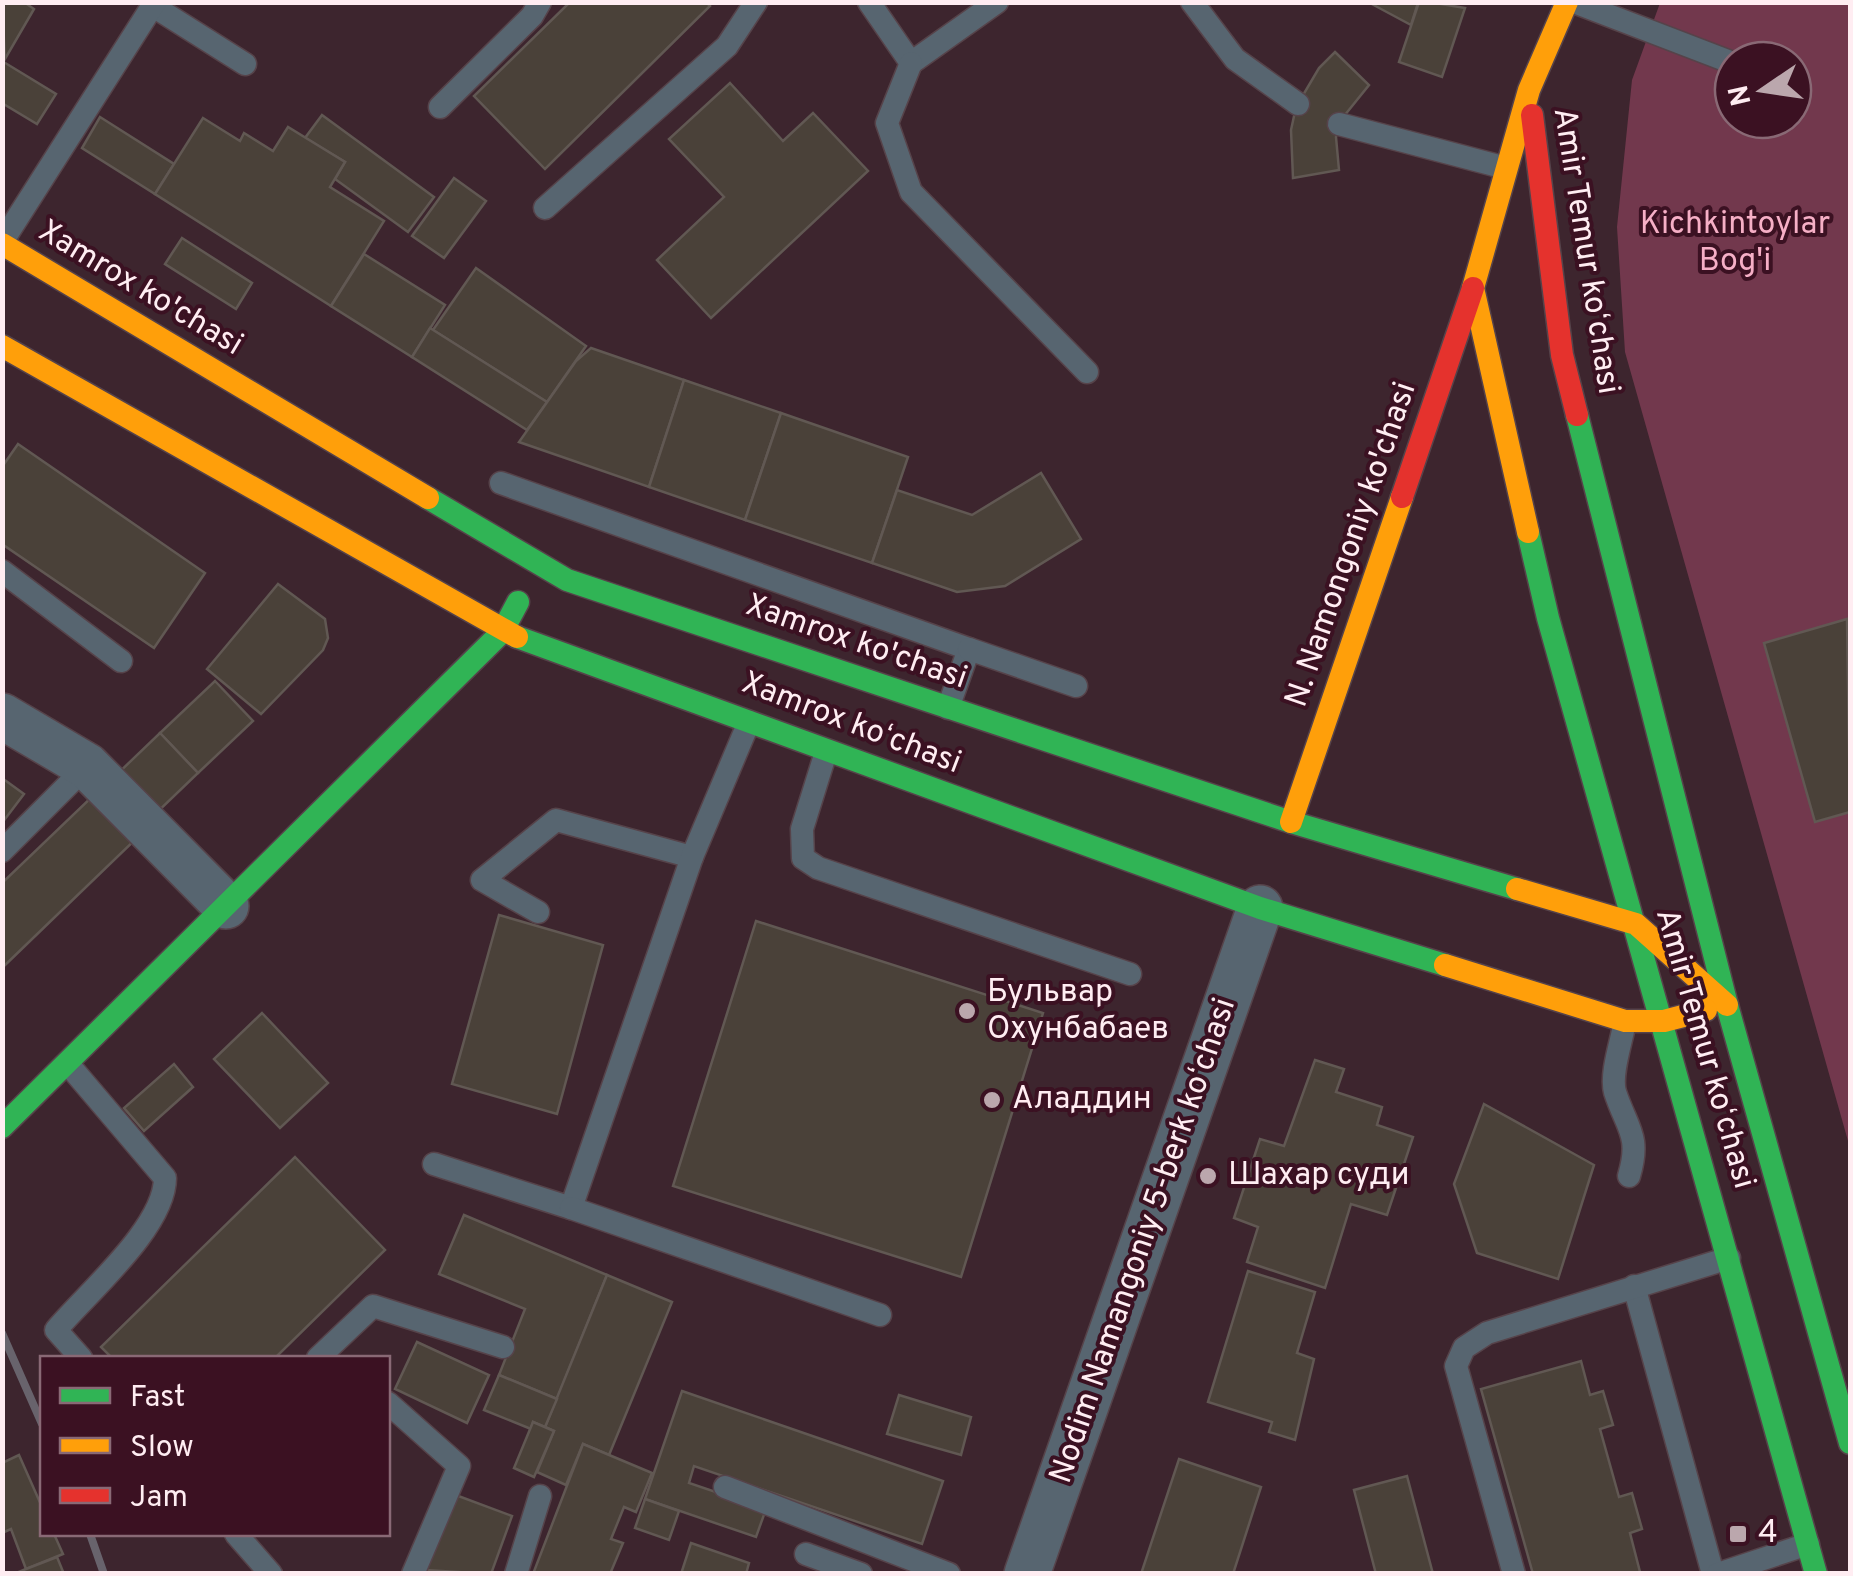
<svg xmlns="http://www.w3.org/2000/svg" width="1853" height="1576" font-family="Overpass,sans-serif">
<style>
.green{fill:#72384d;fill-rule:evenodd}
.building{fill:#4a4139;stroke:#615853;stroke-width:2.5}
.lines{fill:none;stroke-linecap:round;stroke-linejoin:round}
.lane-casing{stroke:#56434a;stroke-width:25}
.street-casing{stroke:#56434a;stroke-width:48}
.fast-casing{stroke:#56434a;stroke-width:25}
.slow-casing{stroke:#56434a;stroke-width:25}
.jam-casing{stroke:#56434a;stroke-width:25}
.lane{stroke:#576570;stroke-width:22}
.street{stroke:#576570;stroke-width:45}
.fast{stroke:#30b455;stroke-width:22}
.slow{stroke:#ff9f0a;stroke-width:22}
.jam{stroke:#e5322d;stroke-width:22}
.rail{stroke:#68636c;stroke-width:8}
.poi-dot{fill:#bba7ad;stroke:#3b1122;stroke-width:4}
.labels{text-anchor:middle;dominant-baseline:central;stroke-width:8;stroke-linejoin:round;paint-order:stroke}
.park-label{font-size:32px;fill:#f6afc6;stroke:#3b1122}
.street-label{font-size:32px;fill:#ffedf2;stroke:#3b1122}
.poi-label{font-size:32px;fill:#ffedf2;stroke:#3b1122;text-anchor:start}
</style>
<rect width="100%" height="100%" fill="#3d252e"/>
<path class="green" d="M1660 3H1850V1148L1625 352 1617 227 1632 80ZM1733 60H1793V120H1733Z"/>
<g class="building">
<polygon points="2,2 24,2 34,9 5,59"/>
<polygon points="570,2 706,2 710,6 545,169 474,96"/>
<polygon points="1368,2 1417,2 1418,3 1411,25"/>
<polygon points="1429,2 1465,8 1442,77 1399,62 1419,2"/>
<polygon points="1335,52 1369,85 1340,121 1336,137 1339,170 1293,178 1291,130 1296,107 1319,68"/>
<polygon points="2,61 56,94 37,124 2,103"/>
<polygon points="730,83 783,141 813,113 868,171 711,318 657,260 724,197 669,139"/>
<polygon points="322,115 434,197 408,232 335,179 345,162 305,138"/>
<polygon points="100,117 174,164 155,194 82,148"/>
<polygon points="203,118 240,141 244,133 273,151 288,127 345,162 330,187 384,221 331,306 155,194"/>
<polygon points="454,178 486,201 444,258 412,236"/>
<polygon points="182,238 252,283 236,309 165,264"/>
<polygon points="364,254 445,305 412,357 331,306"/>
<polygon points="476,268 586,346 547,402 433,330"/>
<polygon points="430,328 547,402 527,430 412,357"/>
<polygon points="591,348 684,380 649,487 519,442 576,361"/>
<polygon points="684,380 781,413 745,520 649,487"/>
<polygon points="781,413 908,457 872,563 745,520"/>
<polygon points="18,444 205,573 154,648 2,544 2,467"/>
<polygon points="1041,473 1081,539 1005,586 957,592 872,563 897,490 972,515"/>
<polygon points="278,584 325,619 328,638 323,650 261,714 207,669"/>
<polygon points="1847,619 1850,812 1815,822 1764,643"/>
<polygon points="215,681 253,721 198,773 160,733"/>
<polygon points="160,733 198,773 148,821 110,781"/>
<polygon points="2,778 24,794 2,823"/>
<polygon points="98,791 140,835 2,968 2,883"/>
<polygon points="499,915 603,945 557,1114 452,1084"/>
<polygon points="756,921 1043,1013 961,1277 673,1186"/>
<polygon points="262,1013 328,1083 280,1128 214,1059"/>
<polygon points="1315,1060 1344,1069 1336,1092 1382,1107 1377,1125 1413,1137 1387,1215 1351,1204 1325,1288 1247,1262 1258,1227 1234,1218 1260,1139 1284,1146"/>
<polygon points="174,1064 193,1087 144,1131 124,1108"/>
<polygon points="1484,1104 1594,1165 1558,1279 1477,1253 1454,1184"/>
<polygon points="295,1157 385,1250 275,1358 112,1358 101,1347"/>
<polygon points="464,1215 607,1275 557,1399 499,1375 525,1309 439,1274"/>
<polygon points="1248,1271 1315,1292 1297,1353 1314,1359 1295,1440 1269,1432 1272,1422 1208,1402"/>
<polygon points="607,1275 672,1302 609,1455 583,1444 566,1485 537,1472 554,1431 545,1427"/>
<polygon points="417,1342 489,1375 467,1423 395,1389"/>
<polygon points="1581,1361 1590,1395 1603,1391 1613,1425 1600,1429 1619,1497 1632,1493 1642,1529 1630,1533 1640,1572 1634,1574 1533,1574 1481,1389"/>
<polygon points="499,1375 557,1399 545,1427 533,1422 531,1429 484,1410"/>
<polygon points="682,1391 943,1481 922,1544 694,1466 689,1483 766,1509 756,1537 645,1499"/>
<polygon points="899,1395 971,1417 961,1455 887,1434"/>
<polygon points="533,1422 554,1431 534,1477 514,1468"/>
<polygon points="583,1444 652,1473 636,1512 624,1507 611,1539 623,1543 610,1574 533,1574"/>
<polygon points="19,1455 42,1507 42,1534 54,1534 63,1554 26,1569 11,1529 2,1533 2,1463"/>
<polygon points="1179,1459 1261,1487 1233,1574 1141,1574"/>
<polygon points="1407,1476 1433,1574 1376,1574 1354,1490"/>
<polygon points="453,1494 512,1516 491,1574 425,1570"/>
<polygon points="645,1499 679,1511 669,1540 635,1528"/>
<polygon points="691,1543 749,1563 746,1574 681,1574"/>
<polygon points="57,1557 64,1574 14,1574 26,1569"/>
</g>
<g class="lines">
<g class="lane-casing">
<g id="lane">
<polyline points="869,2 911,63 997,2"/>
<polyline points="1192,2 1235,59 1298,104"/>
<polyline points="1574,2 1733,63"/>
<polyline points="153,6 245,64"/>
<polyline points="911,63 887,123 911,192 1087,372"/>
<polyline points="440,107 532,16 540,2"/>
<polyline points="1339,124 1506,168"/>
<polyline points="545,208 727,46 756,2"/>
<polyline points="2,242 155,2"/>
<polyline points="501,483 969,649 948,708"/>
<polyline points="2,571 121,661"/>
<polyline points="969,649 1076,686"/>
<polyline points="826,752 802,829 803,858 818,868 1130,974"/>
<polyline points="2,851 87,766"/>
<polyline points="538,912 482,880 556,820 692,857"/>
<path d="M1625 1021C1622 1040 1610 1074 1615 1092 1627 1129 1641 1135 1629 1176"/>
<path d="M68 1064 165 1178C165 1227 88 1292 56 1330L81 1358"/>
<polyline points="434,1164 571,1208 692,857 749,722"/>
<polyline points="571,1208 880,1315"/>
<polyline points="1634,1286 1713,1574"/>
<polyline points="318,1358 373,1306 503,1347"/>
<polyline points="388,1403 459,1466 413,1574"/>
<polyline points="725,1487 949,1574"/>
<polyline points="236,1534 271,1574"/>
<polyline points="806,1554 861,1574"/>
<polyline points="516,1574 540,1496"/>
<polyline points="1514,1574 1456,1366 1464,1348 1487,1333 1729,1258"/>
<polyline points="1718,1574 1808,1544"/>
</g>
</g>
<g class="street-casing">
<g id="street">
<polyline points="2,716 87,766 226,906"/>
<polyline points="1027,1574 1260,908"/>
</g>
</g>
<g class="fast-casing">
<g id="fast">
<polyline points="1577,415 1727,1005 1850,1443"/>
<polyline points="428,498 567,580 1291,822 1517,889"/>
<polyline points="1528,532 1548,618 1816,1574"/>
<polyline points="517,637 1260,908 1445,965"/>
<polyline points="2,1127 502,632 518,602"/>
</g>
</g>
<g class="slow-casing">
<g id="slow">
<polyline points="2,244 428,498"/>
<polyline points="2,346 517,637"/>
<polyline points="1528,532 1473,288 1529,90 1567,2"/>
<polyline points="1291,822 1402,497"/>
<polyline points="1517,889 1636,924 1727,1005"/>
<polyline points="1445,965 1625,1021 1664,1021 1706,1010"/>
</g>
</g>
<g class="jam-casing">
<g id="jam">
<polyline points="1532,115 1562,355 1577,415"/>
<polyline points="1402,497 1473,288"/>
</g>
</g>
<use href="#lane" class="lane"/>
<use href="#street" class="street"/>
<use href="#fast" class="fast"/>
<use href="#slow" class="slow"/>
<use href="#jam" class="jam"/>
<g class="rail">
<polyline points="2,1333 42,1424"/>
<polyline points="90,1534 104,1574"/>
</g>
</g>
<g class="poi-dot">
<circle cx="967" cy="1011" r="10"/>
<circle cx="992" cy="1100" r="10"/>
<circle cx="1208" cy="1176" r="10"/>
<rect x="1728" y="1524" width="20" height="20" rx="5"/>
</g>
<g class="labels">
<g class="park-label">
<text x="1735" y="225">Kichkintoylar<tspan x="1735" dy="37">Bog'i</tspan></text>
</g>
<g class="street-label">
<text transform="translate(1585 251) rotate(81)">Amir Temur koʻchasi</text>
<text transform="translate(140 289) rotate(31)">Xamrox ko'chasi</text>
<text transform="translate(1352 545) rotate(-71)">N. Namongoniy ko'chasi</text>
<text transform="translate(856 643) rotate(19)">Xamrox ko'chasi</text>
<text transform="translate(851 724) rotate(21)">Xamrox koʻchasi</text>
<text transform="translate(1704 1049) rotate(74)">Amir Temur koʻchasi</text>
<text transform="translate(1144 1241) rotate(-71)">Nodim Namangoniy 5-berk koʻchasi</text>
</g>
<g class="poi-label">
<text x="987" y="993">Бульвар<tspan x="987" dy="37">Охунбабаев</tspan></text>
<text x="1012" y="1100">Аладдин</text>
<text x="1228" y="1176">Шахар суди</text>
<text x="1758" y="1534">4</text>
</g>
</g>
<rect width="1853" height="1576" fill="none" stroke="#ffedf2" stroke-width="10"/>
<rect x="40" y="1356" width="350" height="180" fill="#3b1122" stroke="#896975" stroke-width="2.5"/>
<rect x="60" y="1388" width="50" height="15" fill="#30b455" stroke="#896975" stroke-width="2.5"/>
<text x="130" y="1406" font-size="30" fill="#ffedf2">Fast</text>
<rect x="60" y="1438" width="50" height="15" fill="#ff9f0a" stroke="#896975" stroke-width="2.5"/>
<text x="130" y="1456" font-size="30" fill="#ffedf2">Slow</text>
<rect x="60" y="1488" width="50" height="15" fill="#e5322d" stroke="#896975" stroke-width="2.5"/>
<text x="130" y="1506" font-size="30" fill="#ffedf2">Jam</text>
<g transform="translate(1763 90) rotate(257)"><circle r="48" fill="#3b1122" stroke="#896975" stroke-width="2.5"/>
<path d="M0-8L18 38L0 25L-18 38Z" fill="#bba7ad"/>
<text y="-15" font-size="28" font-weight="bold" text-anchor="middle" fill="#ffedf2">N</text>
</g>
</svg>
